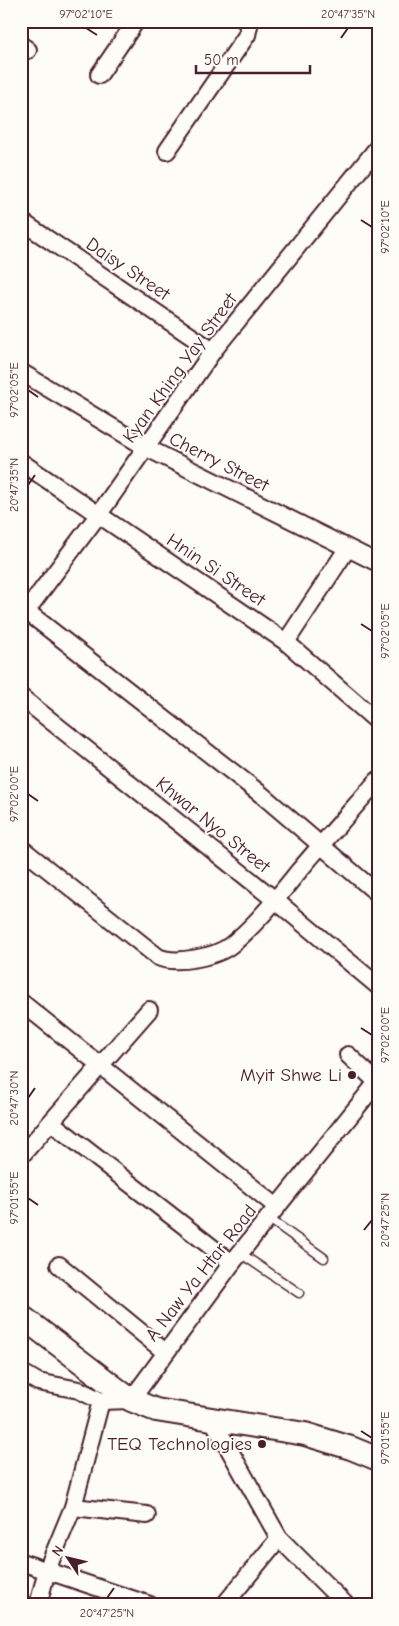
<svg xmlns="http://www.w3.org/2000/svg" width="399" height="1626" font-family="'Comic Neue',sans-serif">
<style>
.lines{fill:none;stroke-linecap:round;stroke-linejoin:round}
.lane-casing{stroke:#4a1f2b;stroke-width:11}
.street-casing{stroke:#4a1f2b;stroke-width:20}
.secondary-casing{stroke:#4a1f2b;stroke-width:26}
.lane{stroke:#fdfcf7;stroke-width:8}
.street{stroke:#fdfcf7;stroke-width:16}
.secondary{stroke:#fdfcf7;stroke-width:22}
.ticks{fill:none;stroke:#4a1f2b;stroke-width:2}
.poi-dot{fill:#4a1f2b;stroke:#fdfcf7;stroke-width:2}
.labels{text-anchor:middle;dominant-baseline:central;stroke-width:4;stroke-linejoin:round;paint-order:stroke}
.street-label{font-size:19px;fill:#4a1f2b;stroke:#fdfcf7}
.poi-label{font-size:19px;fill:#4a1f2b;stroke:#fdfcf7;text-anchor:end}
.neatline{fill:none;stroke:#4a1f2b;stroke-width:2}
.ticks-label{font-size:12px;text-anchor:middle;fill:#4a1f2b}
</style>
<rect width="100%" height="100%" fill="#fdfcf7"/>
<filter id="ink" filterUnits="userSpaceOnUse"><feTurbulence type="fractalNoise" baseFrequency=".02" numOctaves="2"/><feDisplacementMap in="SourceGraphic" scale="10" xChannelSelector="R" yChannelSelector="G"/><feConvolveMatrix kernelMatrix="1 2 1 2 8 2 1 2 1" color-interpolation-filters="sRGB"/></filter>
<g filter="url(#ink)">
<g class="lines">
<g class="lane-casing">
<g id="lane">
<polyline points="268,1218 324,1258"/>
<polyline points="240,1253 299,1293"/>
</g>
</g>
<g class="street-casing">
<g id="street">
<polyline points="21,45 28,50"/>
<polyline points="99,75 136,21"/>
<polyline points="167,151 247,35 249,26 245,21"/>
<polyline points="21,221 213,351"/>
<polyline points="21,372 147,448 378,563"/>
<polyline points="21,462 286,642 378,722"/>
<polyline points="21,607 262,795 378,894"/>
<polyline points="21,618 99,514 213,351 378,147"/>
<polyline points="286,642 347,549"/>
<polyline points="21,697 275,900 378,986"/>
<path d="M21 848 158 957C175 965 216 957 231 945 256 925 278 897 298 872 324 841 351 811 378 780"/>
<polyline points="21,1002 277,1207"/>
<polyline points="348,1055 378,1083"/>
<polyline points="52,1123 232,1263"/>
<polyline points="21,1156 149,1010"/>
<polyline points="59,1265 165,1352"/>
<polyline points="21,1372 38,1382 79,1390 101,1401 131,1400 232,1263 378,1081"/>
<polyline points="212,1419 279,1538 346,1605"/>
<polyline points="73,1507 147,1515"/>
<polyline points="21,1562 150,1605"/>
<polyline points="38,1605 47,1570 73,1507 101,1401"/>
<polyline points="224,1605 279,1538"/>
</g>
</g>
<g class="secondary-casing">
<polyline id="secondary" points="21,1316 131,1400 156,1410 305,1434 351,1448 378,1459"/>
</g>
<use href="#lane" class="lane"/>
<use href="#street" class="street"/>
<use href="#secondary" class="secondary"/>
</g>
</g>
<path class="ticks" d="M86 28 97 35M341 38 348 28M361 220 372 227M28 390 38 397M28 485 35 475M361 624 372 631M28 794 38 801M361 1028 372 1035M28 1098 35 1088M28 1198 38 1205M364 1230 372 1220M361 1431 372 1438M107 1598 114 1588"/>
<g class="poi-dot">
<circle cx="352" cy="1075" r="5"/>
<circle cx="262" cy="1444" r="5"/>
</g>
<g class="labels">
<g class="street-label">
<text transform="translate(128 269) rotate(34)">Daisy Street</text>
<text transform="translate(180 368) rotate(-54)">Kyan Khing Yay Street</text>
<text transform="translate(219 462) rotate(27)">Cherry Street</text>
<text transform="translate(216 570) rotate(34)">Hnin Si Street</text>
<text transform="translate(213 825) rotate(39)">Khwar Nyo Street</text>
<text transform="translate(201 1273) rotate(-52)">A Naw Ya Htar Road</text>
</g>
<g class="poi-label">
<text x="342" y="1075">Myit Shwe Li</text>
<text x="252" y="1444">TEQ Technologies</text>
</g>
</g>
<rect width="399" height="1626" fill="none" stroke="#fdfcf7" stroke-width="55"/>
<g transform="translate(68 1558) rotate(305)" stroke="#fdfcf7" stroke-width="4" paint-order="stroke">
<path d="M0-4L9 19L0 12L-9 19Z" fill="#4a1f2b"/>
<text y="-8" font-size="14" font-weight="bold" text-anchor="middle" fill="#4a1f2b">N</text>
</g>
<path d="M196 65v8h114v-8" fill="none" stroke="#4a1f2b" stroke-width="2.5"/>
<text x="204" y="65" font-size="15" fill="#4a1f2b" stroke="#fdfcf7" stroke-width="4" paint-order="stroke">50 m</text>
<rect x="28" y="28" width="344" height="1570" class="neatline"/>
<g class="ticks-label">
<text x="86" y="18">97°02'10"E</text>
<text x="348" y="18">20°47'35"N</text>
<text transform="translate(385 227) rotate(-90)" y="4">97°02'10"E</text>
<text transform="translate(14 390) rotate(-90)" y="4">97°02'05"E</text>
<text transform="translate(14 485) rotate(-90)" y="4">20°47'35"N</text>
<text transform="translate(385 631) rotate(-90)" y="4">97°02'05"E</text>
<text transform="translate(14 794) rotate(-90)" y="4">97°02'00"E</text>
<text transform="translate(385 1035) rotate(-90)" y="4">97°02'00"E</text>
<text transform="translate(14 1098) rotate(-90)" y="4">20°47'30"N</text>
<text transform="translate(14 1198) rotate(-90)" y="4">97°01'55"E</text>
<text transform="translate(385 1220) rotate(-90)" y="4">20°47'25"N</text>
<text transform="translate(385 1438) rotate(-90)" y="4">97°01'55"E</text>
<text x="107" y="1617">20°47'25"N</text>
</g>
</svg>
